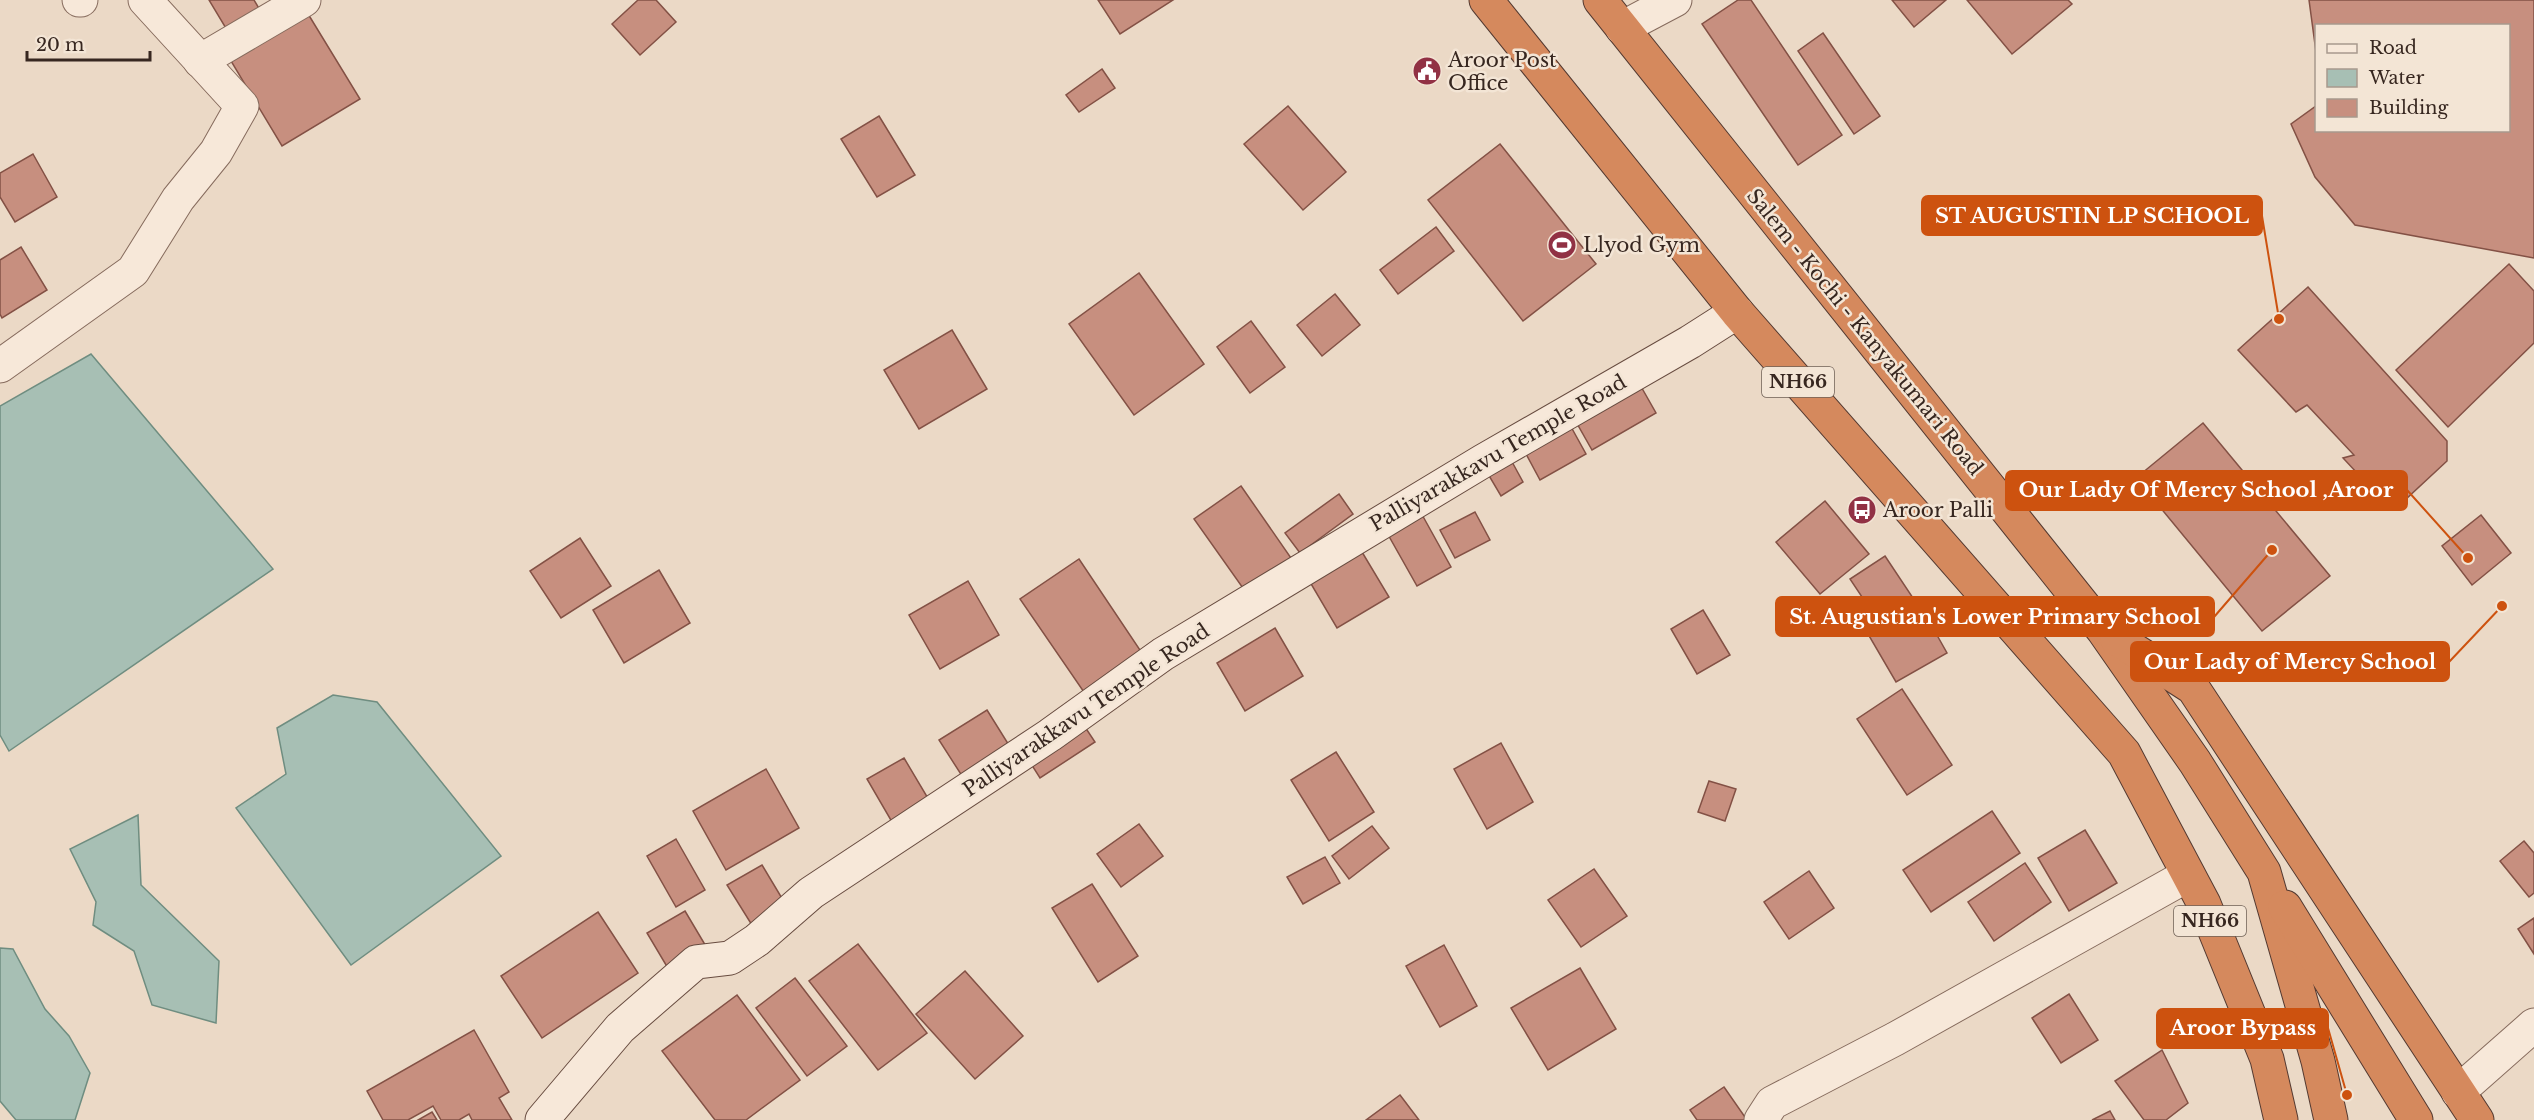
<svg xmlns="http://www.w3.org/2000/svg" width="2534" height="1120" font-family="'Libre Baskerville',serif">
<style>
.water{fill:#a7bfb4;stroke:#6f8d80;stroke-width:1.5}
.building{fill:#c78f7f;stroke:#835145;stroke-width:1.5}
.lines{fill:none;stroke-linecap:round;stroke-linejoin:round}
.street-casing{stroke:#866b5d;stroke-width:35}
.secondary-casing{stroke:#684c40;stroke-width:35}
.highway-casing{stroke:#543a31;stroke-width:35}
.street{stroke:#f7e8d9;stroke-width:33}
.secondary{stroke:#f7e8d9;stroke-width:33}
.highway{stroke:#d5895d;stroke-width:33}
.labels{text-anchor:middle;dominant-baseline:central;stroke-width:5;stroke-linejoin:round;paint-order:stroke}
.shield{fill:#f3e5d5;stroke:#6f6056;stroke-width:1.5}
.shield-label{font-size:18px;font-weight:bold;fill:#372720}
.poi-label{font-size:20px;fill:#372720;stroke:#f3e5d5;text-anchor:start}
.street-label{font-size:20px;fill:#372720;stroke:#f3e5d5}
.leader{fill:none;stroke:#cd520f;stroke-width:2}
.callout-dot{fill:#cd520f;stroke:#f3e5d5;stroke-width:2}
.callout{fill:#cd520f;stroke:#cd520f;stroke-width:2}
.callout-label{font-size:21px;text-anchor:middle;font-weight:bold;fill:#fff}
</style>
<rect width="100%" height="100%" fill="#ebd9c6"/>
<g class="water">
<polygon points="91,354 273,569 9,751 0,735 0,406"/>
<polygon points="333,695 377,702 501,856 351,965 236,808 286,774 277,728"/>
<polygon points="138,815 141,885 219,961 216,1023 152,1005 134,951 93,925 96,902 70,849"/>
<polygon points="0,948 13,949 45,1009 69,1036 90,1073 75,1120 16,1120 0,1101"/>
</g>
<g class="building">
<polygon points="209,0 254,0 266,20 233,40"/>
<polygon points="638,0 656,0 676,22 640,55 612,24"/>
<polygon points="1098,0 1173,0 1120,34"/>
<polygon points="1738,0 1751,0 1842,135 1798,165 1702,24"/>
<polygon points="1892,0 1946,0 1914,27"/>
<polygon points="1967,0 2068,0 2072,4 2012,54"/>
<polygon points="2309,0 2534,0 2534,258 2355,225 2315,177 2291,124 2316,106 2316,130 2508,130 2508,26 2316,26 2316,52"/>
<polygon points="302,4 360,99 282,146 225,51"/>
<polygon points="1823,33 1880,116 1854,134 1798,51"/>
<polygon points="1102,69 1115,88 1079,112 1066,95"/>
<polygon points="1288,106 1346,172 1303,210 1244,144"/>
<polygon points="879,116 915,175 877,197 841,139"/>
<polygon points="1500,144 1596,264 1523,321 1428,200"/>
<polygon points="33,154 57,197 15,222 0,197 0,173"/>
<polygon points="1436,227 1454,251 1398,294 1380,270"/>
<polygon points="21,247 47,290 2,318 0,314 0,260"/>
<polygon points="2509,264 2534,291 2534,343 2448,427 2396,370"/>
<polygon points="1139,273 1204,364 1134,415 1069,324"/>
<polygon points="2308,287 2447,441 2447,461 2406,499 2388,506 2343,458 2354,455 2307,405 2296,412 2238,350"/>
<polygon points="1335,294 1360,325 1322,356 1297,325"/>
<polygon points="1251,321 1285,367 1250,393 1217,347"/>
<polygon points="952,330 987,389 919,429 884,370"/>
<polygon points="1639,383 1656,413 1592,450 1575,420"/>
<polygon points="2203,423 2330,576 2262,631 2136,478"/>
<polygon points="1570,425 1586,454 1540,480 1525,452"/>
<polygon points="1511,460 1523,482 1501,496 1488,474"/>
<polygon points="1241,486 1291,558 1245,591 1194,519"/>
<polygon points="1339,494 1353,514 1300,553 1285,533"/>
<polygon points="1825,501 1869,554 1820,594 1776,542"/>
<polygon points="1420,511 1451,567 1417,586 1386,531"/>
<polygon points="1475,512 1490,540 1455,558 1440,530"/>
<polygon points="2481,515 2511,553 2472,585 2442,546"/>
<polygon points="580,538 611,586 561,618 530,571"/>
<polygon points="1359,547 1389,597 1337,628 1307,577"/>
<polygon points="1885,556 1913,598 1878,621 1850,579"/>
<polygon points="1079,559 1146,659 1088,698 1020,599"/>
<polygon points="659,570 690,623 624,663 593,610"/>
<polygon points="968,581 999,635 940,669 909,615"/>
<polygon points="1920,605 1947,653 1896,682 1868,634"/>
<polygon points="1703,610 1730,655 1697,674 1671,629"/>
<polygon points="1275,628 1303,676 1245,711 1217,663"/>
<polygon points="1902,689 1952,765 1907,795 1857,719"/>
<polygon points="987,710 1012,750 964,779 939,740"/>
<polygon points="1083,724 1095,742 1040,778 1028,759"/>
<polygon points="1501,743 1533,802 1487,829 1454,769"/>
<polygon points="1336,752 1374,812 1329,841 1291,780"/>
<polygon points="904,758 929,800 892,822 867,779"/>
<polygon points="766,769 799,828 726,870 693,811"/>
<polygon points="1709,781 1736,789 1725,821 1698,812"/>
<polygon points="1992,811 2020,853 1931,912 1903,870"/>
<polygon points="1139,824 1163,856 1121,887 1097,854"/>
<polygon points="1372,826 1389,848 1349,879 1332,856"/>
<polygon points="2085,830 2117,883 2069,911 2038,858"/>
<polygon points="676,839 705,890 676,907 647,856"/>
<polygon points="2524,841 2534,853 2534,893 2529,897 2500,861"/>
<polygon points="1325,857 1340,883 1303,904 1287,877"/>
<polygon points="2025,863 2051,902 1994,941 1968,902"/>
<polygon points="762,865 789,910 755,930 727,885"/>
<polygon points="1594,869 1627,916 1581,947 1548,900"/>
<polygon points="1809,871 1834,908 1789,939 1764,902"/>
<polygon points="1092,884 1138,956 1098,982 1052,908"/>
<polygon points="685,911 707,948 669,970 647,933"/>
<polygon points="598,912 638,973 542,1038 501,976"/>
<polygon points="2534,918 2534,954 2518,929"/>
<polygon points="858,944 927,1033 878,1070 809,981"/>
<polygon points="1444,945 1477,1006 1440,1027 1406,966"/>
<polygon points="1580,968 1616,1029 1548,1070 1511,1008"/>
<polygon points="965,971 1023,1036 975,1079 916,1014"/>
<polygon points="795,978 847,1046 807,1076 756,1008"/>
<polygon points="2069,994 2098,1040 2061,1063 2032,1018"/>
<polygon points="737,995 800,1080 746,1120 715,1120 662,1051"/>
<polygon points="474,1030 509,1092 499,1098 512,1120 472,1120 469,1114 459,1120 441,1120 433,1106 408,1120 383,1120 367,1091"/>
<polygon points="2162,1050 2188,1103 2166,1120 2144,1120 2115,1081"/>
<polygon points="1724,1087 1747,1120 1697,1120 1690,1110"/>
<polygon points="1400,1095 1419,1120 1366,1120"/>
<polygon points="2110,1111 2115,1120 2092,1120"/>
<polygon points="432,1112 437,1120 418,1120"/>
</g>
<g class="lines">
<g class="street-casing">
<g id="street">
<polyline points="79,0 81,0"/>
<polyline points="1622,28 1675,0"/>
<polyline points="200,61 304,0"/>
<polyline points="0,366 133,271 178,199 216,152 242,106 145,0"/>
<polyline points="2458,1092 2534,1025"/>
<polyline points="1761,1120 1772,1103 1895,1039 2188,875"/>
</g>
</g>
<g class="secondary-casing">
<polyline id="secondary" points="542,1120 620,1028 696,962 730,958 757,940 811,893 1050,735 1163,654 1483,461 1690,342 1737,312"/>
</g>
<g class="highway-casing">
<g id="highway">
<polyline points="1486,0 1737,312 2124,753 2204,904 2267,1059 2281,1120"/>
<polyline points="1600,0 2103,630 2195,762 2264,872 2318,1061 2331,1120"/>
<polyline points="2117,639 2193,688 2477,1120"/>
<polyline points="2285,907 2416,1120"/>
</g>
</g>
<use href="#street" class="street"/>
<use href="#secondary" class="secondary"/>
<use href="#highway" class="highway"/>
</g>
<defs>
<g id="civic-disc" transform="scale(1.5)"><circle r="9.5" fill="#913144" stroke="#f3e5d5"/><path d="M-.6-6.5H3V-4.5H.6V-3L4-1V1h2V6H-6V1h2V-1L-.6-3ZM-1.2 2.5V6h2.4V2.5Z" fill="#fff"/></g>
<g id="stadium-disc" transform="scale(1.5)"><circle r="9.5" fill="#913144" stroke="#f3e5d5"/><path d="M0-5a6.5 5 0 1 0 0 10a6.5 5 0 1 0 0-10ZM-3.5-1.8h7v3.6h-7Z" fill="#fff"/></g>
<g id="bus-disc" transform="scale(1.5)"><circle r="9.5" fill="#913144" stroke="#f3e5d5"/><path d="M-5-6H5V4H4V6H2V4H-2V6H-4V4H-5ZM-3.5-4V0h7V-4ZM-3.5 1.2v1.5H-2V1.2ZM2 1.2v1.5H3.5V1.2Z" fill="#fff"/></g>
</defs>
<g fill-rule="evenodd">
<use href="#civic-disc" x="1427" y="71"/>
<use href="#stadium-disc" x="1562" y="245"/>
<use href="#bus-disc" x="1862" y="510"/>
</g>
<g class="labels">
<g class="shield">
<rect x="1762" y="367" width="72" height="30" rx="4.5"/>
<rect x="2174" y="906" width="72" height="30" rx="4.5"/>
</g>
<g class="shield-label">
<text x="1798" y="382">NH66</text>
<text x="2210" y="921">NH66</text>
</g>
<g class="poi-label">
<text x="1448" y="60">Aroor Post<tspan x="1448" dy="23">Office</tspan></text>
<text x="1583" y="245">Llyod Gym</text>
<text x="1883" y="510">Aroor Palli</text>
</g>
<g class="street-label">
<text transform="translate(1865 332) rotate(51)">Salem - Kochi - Kanyakumari Road</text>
<text transform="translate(1498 453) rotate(-30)">Palliyarakkavu Temple Road</text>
<text transform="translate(1086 710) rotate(-34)">Palliyarakkavu Temple Road</text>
</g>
</g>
<path class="leader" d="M2279 319L2262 216M2468 558L2407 490M2272 550L2214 617M2502 606L2449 662M2347 1095L2328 1028"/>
<g class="callout-dot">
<circle cx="2279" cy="319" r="6"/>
<circle cx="2468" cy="558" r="6"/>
<circle cx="2272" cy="550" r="6"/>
<circle cx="2502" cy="606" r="6"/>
<circle cx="2347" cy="1095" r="6"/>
</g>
<g class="callout">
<rect x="1922" y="196" width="340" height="39" rx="6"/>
<rect x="2006" y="471" width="401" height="39" rx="6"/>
<rect x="1776" y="597" width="438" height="39" rx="6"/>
<rect x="2131" y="642" width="318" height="39" rx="6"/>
<rect x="2157" y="1009" width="171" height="39" rx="6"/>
</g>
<g class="callout-label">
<text x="2092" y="223">ST AUGUSTIN LP SCHOOL</text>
<text x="2206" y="497">Our Lady Of Mercy School ,Aroor</text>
<text x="1995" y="624">St. Augustian's Lower Primary School</text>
<text x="2290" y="669">Our Lady of Mercy School</text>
<text x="2243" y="1035">Aroor Bypass</text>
</g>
<rect x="2315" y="24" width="195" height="108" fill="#f3e5d5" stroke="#a8998d" stroke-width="1.5"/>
<rect x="2327" y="44" width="30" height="9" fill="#f7e8d9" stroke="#a8998d" stroke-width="1.5"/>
<text x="2369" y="54" font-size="18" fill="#372720">Road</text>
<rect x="2327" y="69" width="30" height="18" fill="#a7bfb4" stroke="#a8998d" stroke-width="1.5"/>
<text x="2369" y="84" font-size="18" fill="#372720">Water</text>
<rect x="2327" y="99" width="30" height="18" fill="#c78f7f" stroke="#a8998d" stroke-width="1.5"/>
<text x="2369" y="114" font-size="18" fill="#372720">Building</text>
<path d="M27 51v9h123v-9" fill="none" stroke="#372720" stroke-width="3"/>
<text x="36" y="51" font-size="18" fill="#372720" stroke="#f3e5d5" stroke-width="4.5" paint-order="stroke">20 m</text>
</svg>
